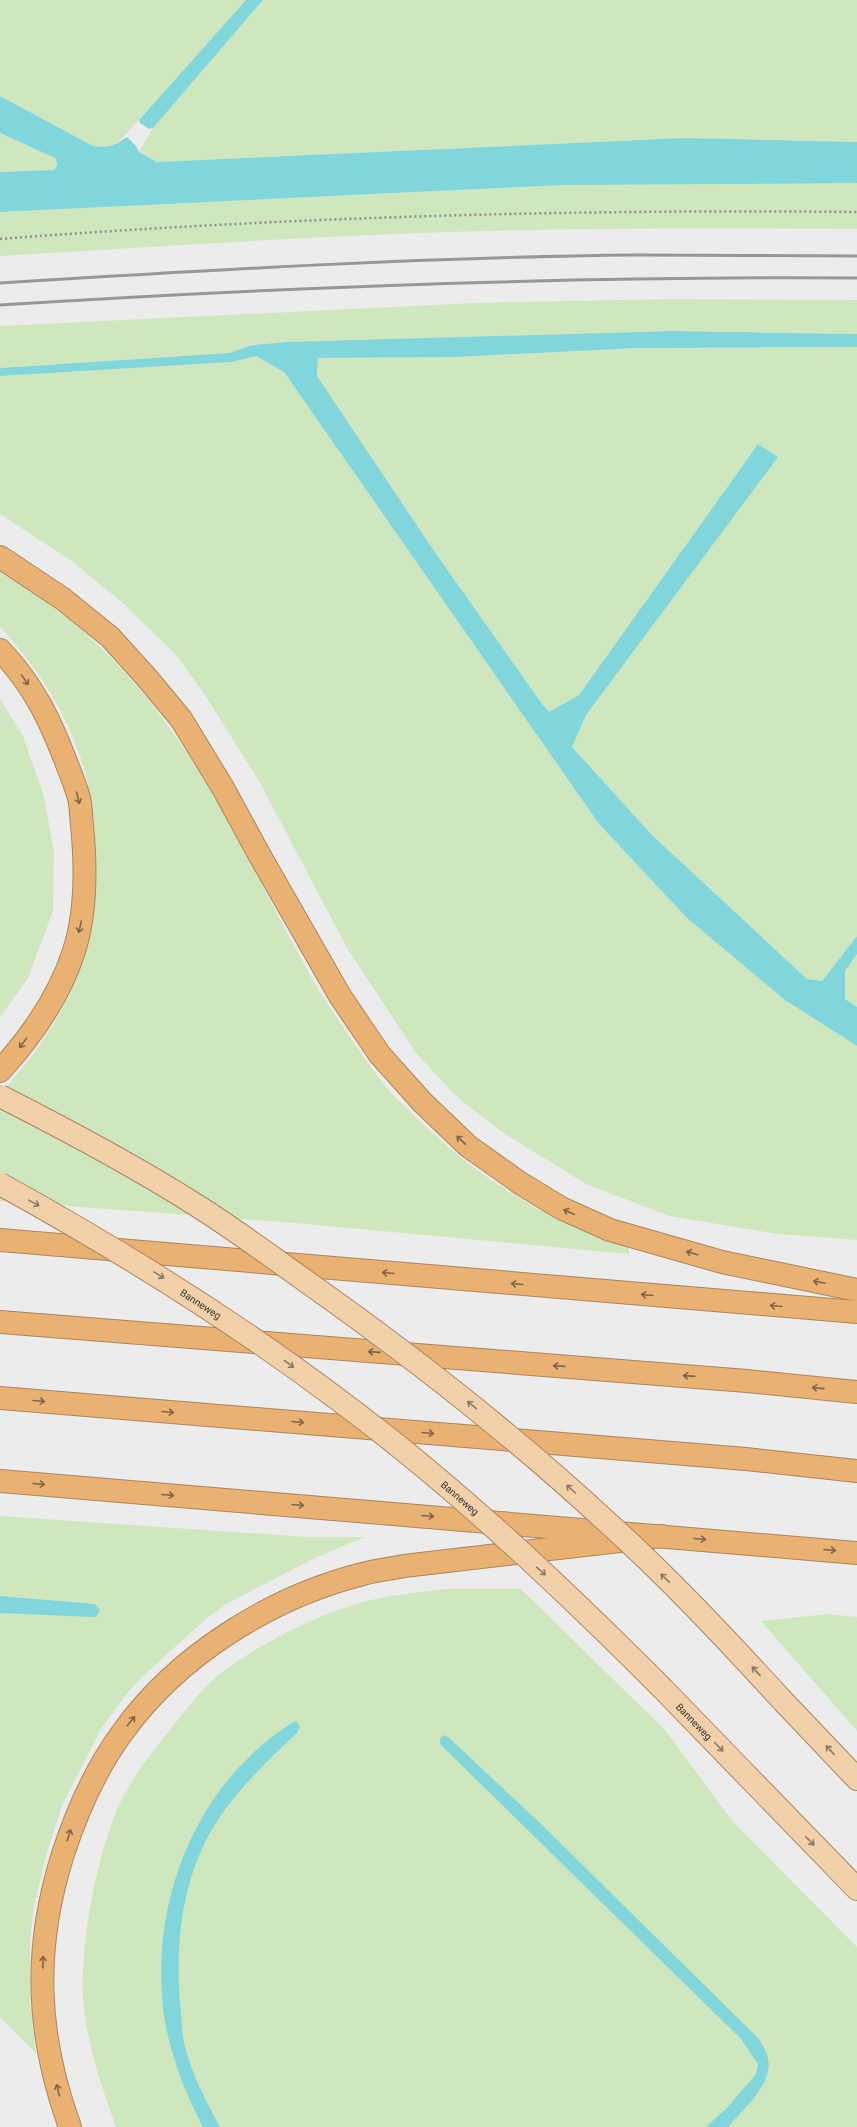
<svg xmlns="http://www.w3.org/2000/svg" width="857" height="2127" font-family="Roboto,sans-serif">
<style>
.green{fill:#cfe7be}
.water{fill:#80d6db}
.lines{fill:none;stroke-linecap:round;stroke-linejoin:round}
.primary-casing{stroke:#aa865c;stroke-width:24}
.highway-casing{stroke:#aa865c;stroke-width:24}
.path{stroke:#909090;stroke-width:2.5;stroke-dasharray:2 3;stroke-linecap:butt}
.primary{stroke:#f2d1aa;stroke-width:22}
.highway{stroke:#eab272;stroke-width:22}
.rail{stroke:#979797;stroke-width:3}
.primary-bridge-casing{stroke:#aa865c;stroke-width:24;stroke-linecap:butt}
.primary-bridge{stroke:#f2d1aa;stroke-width:22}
.oneway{stroke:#7d664d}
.oneway2{stroke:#8a7b69}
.labels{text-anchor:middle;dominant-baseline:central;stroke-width:3.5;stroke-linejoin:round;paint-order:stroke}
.street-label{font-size:10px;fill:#343434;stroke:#ececed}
</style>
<rect width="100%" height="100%" fill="#ececed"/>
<g class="green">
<polygon points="0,0 246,0 117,144 103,147 93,146 0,96"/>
<polygon points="263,0 857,0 857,142 683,138 157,162 139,152 153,128"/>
<polygon points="0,133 55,158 57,163 56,168 53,170 0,172"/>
<path d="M764 182 857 183V229C721 228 584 228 448 232 298 237 149 247 0 256V212L564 185Z"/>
<polygon points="669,299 857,300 857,334 671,331 286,342 253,345 229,353 0,368 0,326 475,303"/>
<polygon points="857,347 857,936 822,981 807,979 652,835 572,747 586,715 777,456 758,444 579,695 549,712 542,704 432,548 317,376 318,358 455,357 637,348"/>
<polygon points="256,356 284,372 599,824 687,918 785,1000 857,1046 857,1240 778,1234 669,1216 586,1184 502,1132 457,1097 416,1053 347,948 259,781 205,695 176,655 125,605 73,562 0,514 0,376 232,362"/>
<path d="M0 572C17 583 35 594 52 606 88 633 122 667 150 702 216 785 260 885 311 977 319 992 330 1007 339 1021 354 1043 370 1066 386 1087 395 1098 406 1107 416 1117 478 1179 547 1220 629 1248V1254L295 1223 0 1201V1094C28 1063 54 1029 71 990 85 960 91 926 94 894 103 785 73 707 0 627Z"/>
<polygon points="0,699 23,736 44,797 54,852 53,911 28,978 0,1017"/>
<polygon points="857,954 857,1007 845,999 845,971"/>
<polygon points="0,1516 308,1537 365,1537 317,1557 228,1603 207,1618 144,1675 129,1691 101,1729 62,1806 47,1852 33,1911 30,1944 30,2004 36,2054 0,2017"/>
<path d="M445 1589H521L666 1731 733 1822 857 1947V2127H116C102 2088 89 2050 84 2009 77 1954 98 1843 124 1795 136 1772 153 1751 169 1731 188 1707 207 1681 233 1664 270 1639 317 1615 360 1603 387 1595 417 1593 445 1589Z"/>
<polygon points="828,1614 857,1617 857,1731 761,1621"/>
</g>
<g class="water">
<polygon points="246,0 263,0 153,128 149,129 140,123 139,120"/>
<path d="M0 96 93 146C101 147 109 147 116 144 121 142 122 139 127 137L136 146 139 152 157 162 683 138 857 142V183L564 185 0 212V172L53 170 56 168 57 163 55 158 0 133Z"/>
<polygon points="671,331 857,334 857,347 637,348 455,357 318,358 317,376 432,548 542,704 549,712 579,695 758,444 778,457 586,715 572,747 652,835 807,979 822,981 857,936 857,954 845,971 845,999 857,1007 857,1046 785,1000 687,918 599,824 284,372 256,356 232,362 0,376 0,368 229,353 253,345 286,342"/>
<polygon points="0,1596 95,1604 100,1610 97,1616 93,1617 0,1613"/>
<path d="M295 1721 300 1726 297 1733C271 1757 239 1788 219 1818 181 1875 174 1947 181 2013 182 2024 182 2036 185 2046 192 2075 206 2101 220 2127H203C185 2093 170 2054 164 2016 149 1902 195 1783 295 1721Z"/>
<path d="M443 1735 448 1737 540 1823 759 2039C762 2045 767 2052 768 2059 774 2083 742 2110 728 2127H706L727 2108 756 2074 758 2064 741 2039 440 1744V1739Z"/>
</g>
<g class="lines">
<g class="primary-casing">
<g id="primary">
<path id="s1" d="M663 1689 857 1889"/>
<polyline points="782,1700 857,1779"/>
</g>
</g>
<g class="highway-casing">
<g id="highway">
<polyline points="0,557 63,599 110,637 147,678 181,719 223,788 260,856 340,996 380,1055 423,1103 468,1146 520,1183 561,1208 610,1230 722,1262 857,1290"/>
<path d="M0 650C34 685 51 722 68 767 72 777 76 787 79 798 81 806 81 816 82 825 86 866 87 911 74 951 60 995 31 1037 0 1071"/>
<polyline points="0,1240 857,1312"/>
<polyline points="0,1322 747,1381 857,1392"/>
<polyline points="0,1398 746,1459 857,1471"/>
<polyline points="0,1481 857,1553"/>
<path d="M70 2127C36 2034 33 1949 63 1854 77 1811 95 1770 122 1733 178 1655 271 1597 363 1574 376 1570 390 1569 404 1566L662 1536"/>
</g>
</g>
<path class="path" d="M0 239C285 217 571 209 857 212"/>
<use href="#primary" class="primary"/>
<use href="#highway" class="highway"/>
<g class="rail">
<path d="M0 283C212 270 425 257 637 255 710 255 784 256 857 256"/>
<path d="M0 305C285 287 571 276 857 278"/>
</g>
<g class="primary-bridge-casing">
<g id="primary-bridge">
<path d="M0 1096C67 1130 133 1165 196 1205 234 1229 271 1256 307 1282 412 1356 513 1435 607 1522 669 1578 726 1639 782 1700"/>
<path id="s2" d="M0 1184C120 1250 231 1319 340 1401 456 1487 561 1587 663 1689"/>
</g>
</g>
<use href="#primary-bridge" class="primary-bridge"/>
</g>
<defs><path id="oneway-shaft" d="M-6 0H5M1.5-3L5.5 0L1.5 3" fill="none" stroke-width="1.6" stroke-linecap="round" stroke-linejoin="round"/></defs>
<g class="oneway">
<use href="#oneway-shaft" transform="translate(25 680) rotate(55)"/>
<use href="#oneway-shaft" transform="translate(78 798) rotate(76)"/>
<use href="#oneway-shaft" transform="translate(80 927) rotate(103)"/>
<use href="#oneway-shaft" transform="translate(23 1043) rotate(126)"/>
<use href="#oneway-shaft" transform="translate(461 1140) rotate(-137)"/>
<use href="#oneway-shaft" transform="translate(569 1212) rotate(-156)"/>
<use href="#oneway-shaft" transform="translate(692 1253) rotate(-163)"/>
<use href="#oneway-shaft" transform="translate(388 1273) rotate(-175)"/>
<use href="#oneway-shaft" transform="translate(819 1282) rotate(-168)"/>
<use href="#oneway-shaft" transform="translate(517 1284) rotate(-175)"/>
<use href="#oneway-shaft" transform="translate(647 1295) rotate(-175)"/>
<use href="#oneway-shaft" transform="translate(776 1306) rotate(-175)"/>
<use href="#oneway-shaft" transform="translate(374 1352) rotate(-176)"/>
<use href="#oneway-shaft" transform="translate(559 1366) rotate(-176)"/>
<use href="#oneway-shaft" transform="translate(689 1376) rotate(-176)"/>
<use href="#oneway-shaft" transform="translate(818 1388) rotate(-174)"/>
<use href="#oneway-shaft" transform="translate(39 1401) rotate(5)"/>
<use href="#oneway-shaft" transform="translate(168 1412) rotate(5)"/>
<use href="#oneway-shaft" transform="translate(298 1422) rotate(5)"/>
<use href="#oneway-shaft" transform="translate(428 1433) rotate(5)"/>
<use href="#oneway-shaft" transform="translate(39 1484) rotate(5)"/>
<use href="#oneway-shaft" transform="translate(168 1495) rotate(5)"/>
<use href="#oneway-shaft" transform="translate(298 1505) rotate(5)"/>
<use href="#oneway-shaft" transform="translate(428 1516) rotate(5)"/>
<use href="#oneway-shaft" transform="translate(700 1539) rotate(5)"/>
<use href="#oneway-shaft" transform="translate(830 1550) rotate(5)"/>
<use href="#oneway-shaft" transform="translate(131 1721) rotate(-51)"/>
<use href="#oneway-shaft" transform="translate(69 1835) rotate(-73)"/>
<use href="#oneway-shaft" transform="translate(43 1962) rotate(-89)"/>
<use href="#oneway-shaft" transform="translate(58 2090) rotate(-103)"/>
</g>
<g class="oneway2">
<use href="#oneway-shaft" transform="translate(34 1203) rotate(29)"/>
<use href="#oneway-shaft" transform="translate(159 1275) rotate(32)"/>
<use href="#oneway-shaft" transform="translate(289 1364) rotate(36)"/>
<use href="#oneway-shaft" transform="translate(472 1405) rotate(-141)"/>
<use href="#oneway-shaft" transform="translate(571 1489) rotate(-138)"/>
<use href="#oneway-shaft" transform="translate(541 1571) rotate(41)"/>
<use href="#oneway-shaft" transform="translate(665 1578) rotate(-136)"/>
<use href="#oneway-shaft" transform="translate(756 1671) rotate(-133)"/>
<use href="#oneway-shaft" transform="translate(719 1747) rotate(46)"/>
<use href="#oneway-shaft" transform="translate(830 1750) rotate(-133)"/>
<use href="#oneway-shaft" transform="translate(810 1841) rotate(46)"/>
</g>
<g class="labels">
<g class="street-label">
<text stroke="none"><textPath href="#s2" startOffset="234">Banneweg</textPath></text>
<text stroke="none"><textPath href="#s2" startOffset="558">Banneweg</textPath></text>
<text stroke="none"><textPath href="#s1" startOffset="45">Banneweg</textPath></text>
</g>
</g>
</svg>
